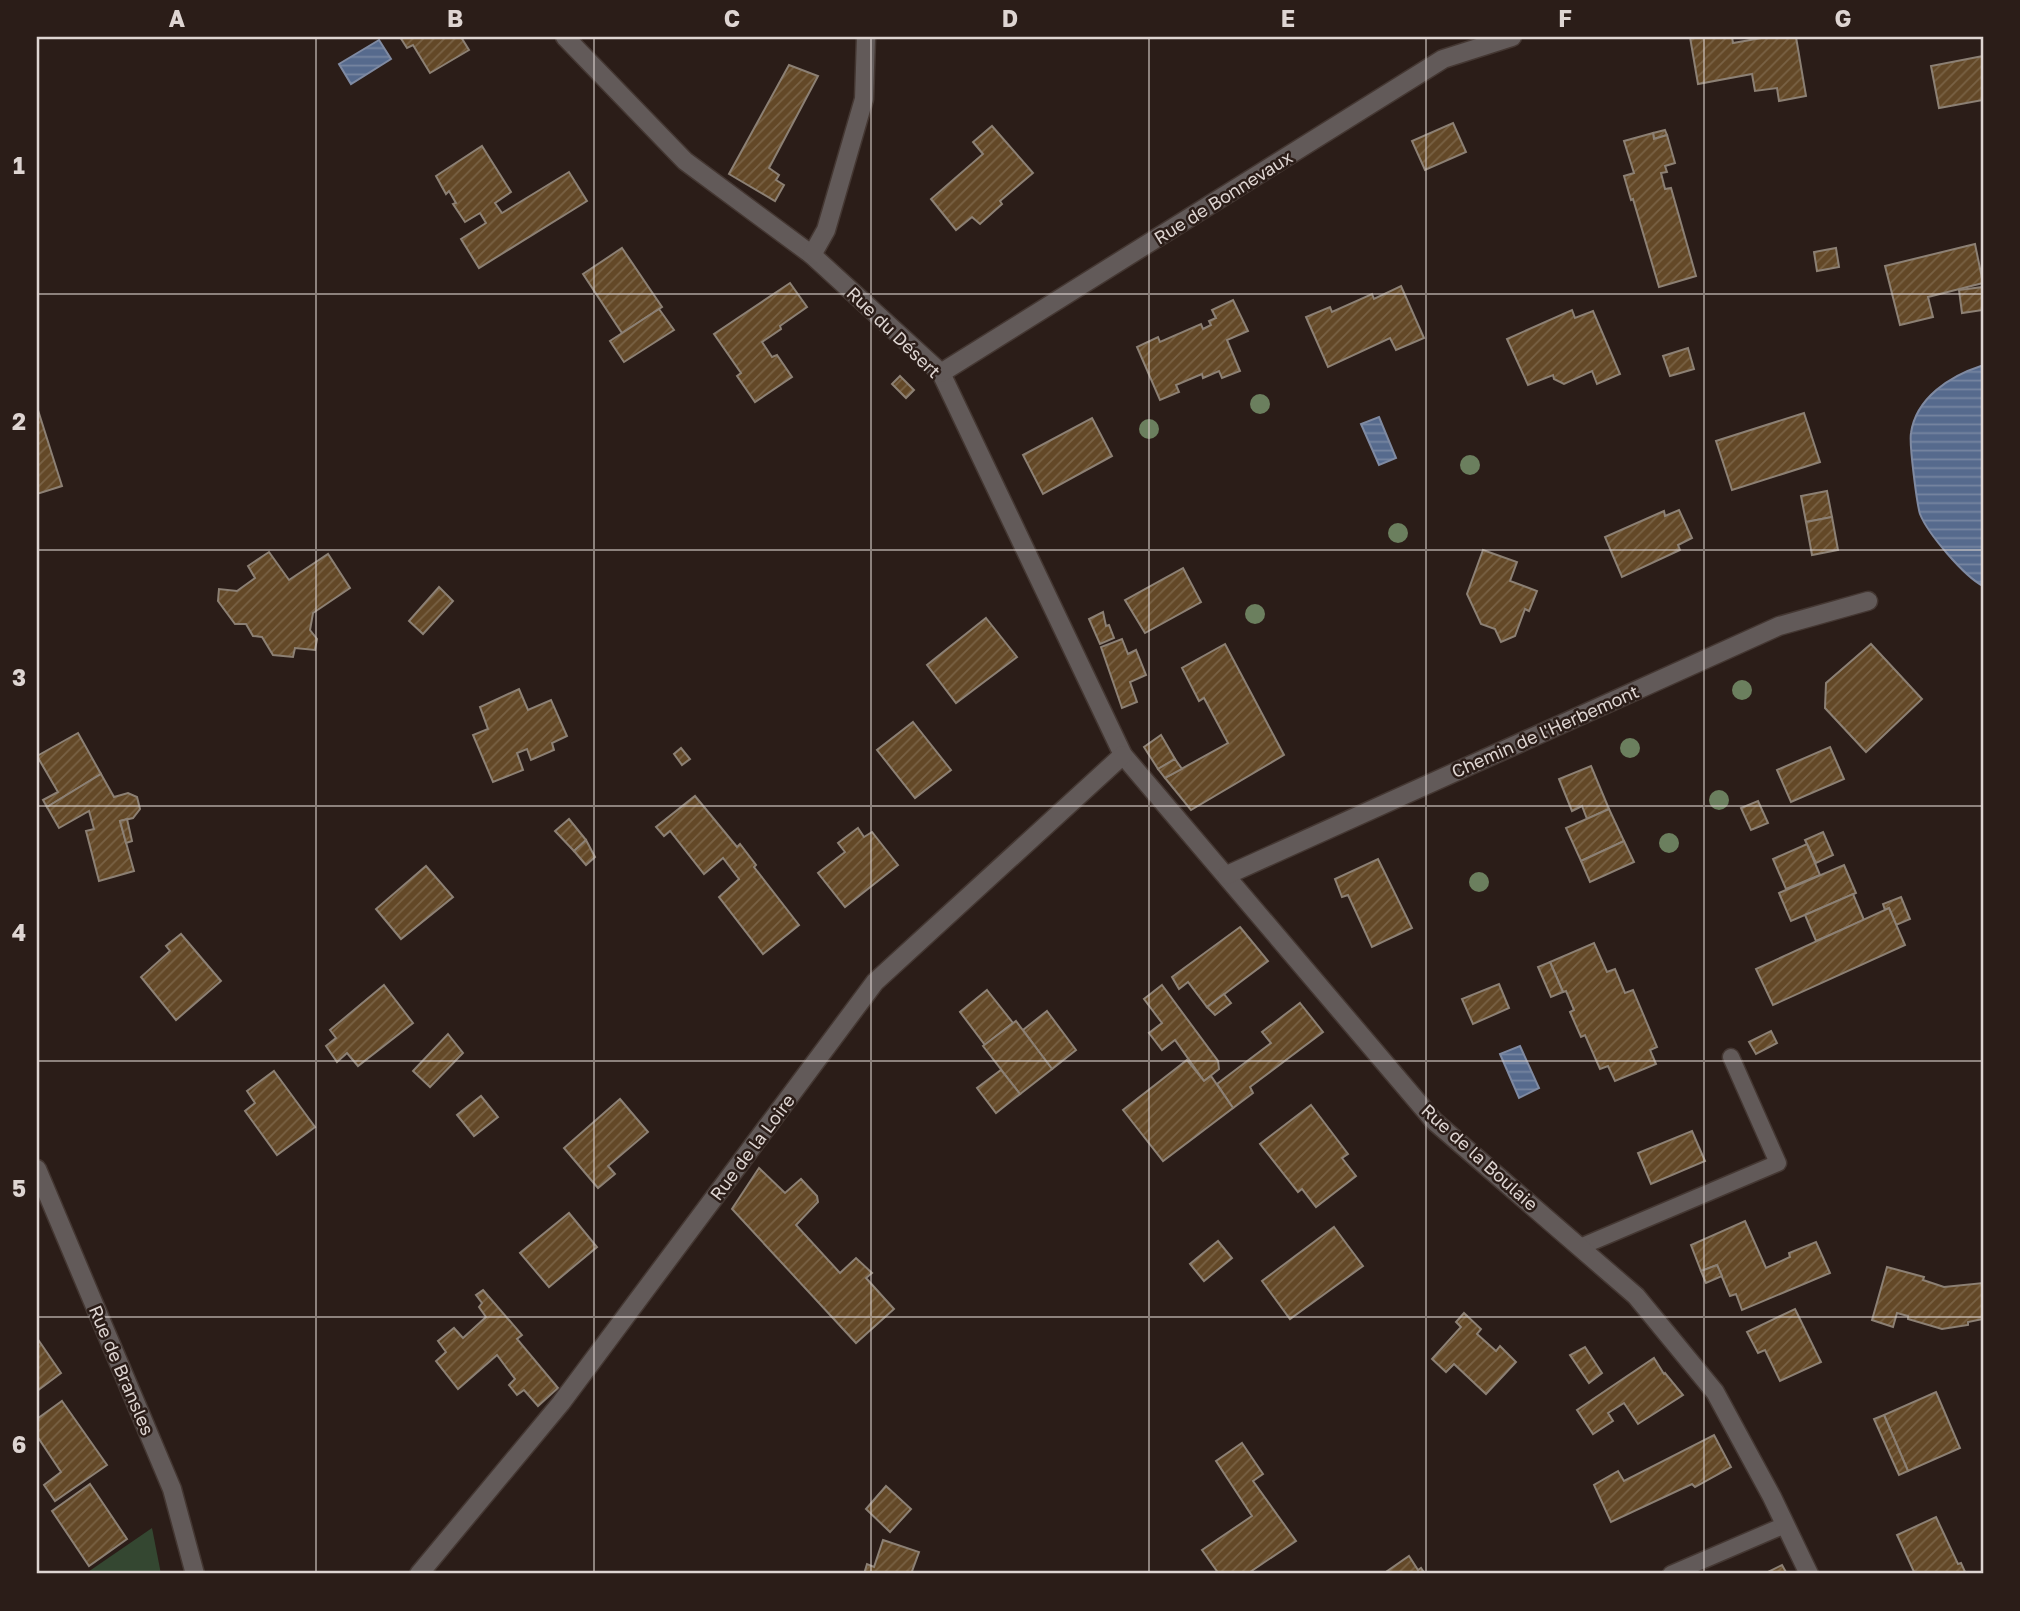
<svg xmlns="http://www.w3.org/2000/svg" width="2020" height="1611" font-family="'Golos Text',sans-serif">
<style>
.green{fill:#344731}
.water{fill:url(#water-rules);stroke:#7f8aa2;stroke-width:2}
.building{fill:url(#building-hatch);stroke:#8c8074;stroke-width:2}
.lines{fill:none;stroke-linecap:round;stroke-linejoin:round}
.lane-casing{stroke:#443732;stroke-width:19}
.street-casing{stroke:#443732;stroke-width:21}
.lane{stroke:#625a59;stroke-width:16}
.street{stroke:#625a59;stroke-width:18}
.tree{fill:#6b7f5e}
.grid{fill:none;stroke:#ded5d2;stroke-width:2;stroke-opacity:0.55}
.labels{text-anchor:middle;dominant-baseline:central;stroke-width:5;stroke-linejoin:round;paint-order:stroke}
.street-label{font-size:18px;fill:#ded5d2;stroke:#2b1d18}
.neatline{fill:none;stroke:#ded5d2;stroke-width:2.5}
.grid-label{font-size:23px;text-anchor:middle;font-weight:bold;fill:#ded5d2}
</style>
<defs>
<pattern id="water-rules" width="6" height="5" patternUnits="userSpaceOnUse" patternTransform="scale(1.75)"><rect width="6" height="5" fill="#566a8d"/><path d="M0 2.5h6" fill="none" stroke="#7685a1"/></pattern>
<pattern id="building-hatch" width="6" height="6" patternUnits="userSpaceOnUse" patternTransform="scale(1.75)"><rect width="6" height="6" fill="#634827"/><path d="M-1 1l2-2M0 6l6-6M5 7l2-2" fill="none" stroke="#796245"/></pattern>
</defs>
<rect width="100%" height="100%" fill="#2b1d18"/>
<polygon class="green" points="152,1528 161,1574 85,1574"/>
<g class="water">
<polygon points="379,40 391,59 351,84 339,64"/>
<path d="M1981 366H1983V586C1964 576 1928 534 1920 514 1917 504 1909 444 1911 433 1916 398 1950 376 1981 366Z"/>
<polygon points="1379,417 1396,458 1379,465 1361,424"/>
<polygon points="1520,1046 1539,1088 1519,1098 1500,1054"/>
</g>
<g class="building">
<polygon points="400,37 461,37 469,50 430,73 413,45 407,48"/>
<polygon points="1690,37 1732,37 1733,43 1767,37 1796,37 1806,96 1779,101 1777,88 1755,91 1752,74 1698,84"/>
<polygon points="1983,56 1983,100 1939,108 1931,66"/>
<polygon points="789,65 818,76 769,168 779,175 776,180 784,185 775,201 729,174"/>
<polygon points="1453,123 1466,152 1425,170 1412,141"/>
<polygon points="992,126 1033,173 1000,201 1002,204 980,224 972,217 956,230 931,199 983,154 973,142"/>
<polygon points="1665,130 1667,135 1654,139 1653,133"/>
<polygon points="1653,133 1654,139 1667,135 1675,163 1665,166 1667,172 1661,173 1665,189 1671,188 1696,276 1659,287 1633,199 1631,200 1624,176 1634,173 1624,141"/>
<polygon points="482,146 511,192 495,203 502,213 569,172 587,201 479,268 461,239 486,223 480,213 465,222 453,204 456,203 449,191 446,194 436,176"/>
<polygon points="1975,244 1983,283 1928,297 1933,317 1900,325 1885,266"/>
<polygon points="622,248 662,307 622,333 583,274"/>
<polygon points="1836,248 1839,267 1817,271 1814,252"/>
<polygon points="790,283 807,307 780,326 781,329 762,342 772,357 777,355 792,377 755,402 737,376 741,373 714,334"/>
<polygon points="1401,286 1424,338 1396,350 1390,338 1328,367 1306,317 1330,307 1332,312 1372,294 1374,299"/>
<polygon points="1983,287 1983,310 1962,313 1959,290"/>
<polygon points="1233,300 1248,331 1227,340 1240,371 1222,378 1219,371 1203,378 1202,374 1176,385 1179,392 1160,400 1137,347 1158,337 1160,342 1201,324 1203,329 1211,325 1209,321 1216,318 1212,310"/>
<polygon points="659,309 674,330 624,362 610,341"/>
<polygon points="1572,310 1575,318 1593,311 1620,374 1597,384 1592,371 1564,384 1554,379 1553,375 1528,385 1507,339"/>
<polygon points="1688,348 1694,369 1670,376 1663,356"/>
<polygon points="900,376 914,390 906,398 892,384"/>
<polygon points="37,407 62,486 37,494"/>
<polygon points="1804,413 1820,462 1732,490 1716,441"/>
<polygon points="1092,418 1112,456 1043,494 1023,455"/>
<polygon points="1827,491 1832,517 1806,522 1801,496"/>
<polygon points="1679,510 1692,538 1678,545 1680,550 1622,577 1605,537 1664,511 1665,516"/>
<polygon points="1832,517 1838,550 1812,555 1806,522"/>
<polygon points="1483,550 1517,562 1510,581 1537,591 1529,611 1525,609 1515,636 1501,642 1495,629 1481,624 1467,594"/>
<polygon points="269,552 289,580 328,554 350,588 313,613 310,630 317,639 315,650 295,648 293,657 273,655 262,637 253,636 246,624 235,624 218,601 219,589 237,591 255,578 248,566"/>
<polygon points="1183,568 1201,602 1145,633 1125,600"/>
<polygon points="439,587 453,601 423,634 409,621"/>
<polygon points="1103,612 1106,626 1109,625 1114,638 1100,644 1089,619"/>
<polygon points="986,618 1017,657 956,703 927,665"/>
<polygon points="1122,639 1128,654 1136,650 1146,675 1130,682 1137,702 1122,708 1101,647"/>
<polygon points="1225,644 1284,755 1191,810 1165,778 1228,743 1204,698 1199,701 1182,668"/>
<polygon points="1871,644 1922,699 1866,752 1825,708 1826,683"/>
<polygon points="519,689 528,710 551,700 567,736 552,743 554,750 531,760 527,749 517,753 523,770 493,782 473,735 488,729 480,707"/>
<polygon points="913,722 951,770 915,798 877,750"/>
<polygon points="78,733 101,774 47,807 43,800 58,792 37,756"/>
<polygon points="1161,735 1175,759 1158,769 1144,747"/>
<polygon points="1830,747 1844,779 1791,802 1777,770"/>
<polygon points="681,748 690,759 682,765 674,754"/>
<polygon points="1175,759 1182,769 1165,778 1158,769"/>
<polygon points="1591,766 1609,809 1587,819 1582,806 1572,811 1559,779"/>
<polygon points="101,774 114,797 128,793 137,797 140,809 133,818 120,821 134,871 99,881 86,831 94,829 89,811 59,828 47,807"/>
<polygon points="695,796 737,847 740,844 756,865 754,867 799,925 763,954 719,897 739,879 723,858 704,874 670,831 664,836 656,827"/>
<polygon points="1758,801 1768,823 1751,830 1741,808"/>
<polygon points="1609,809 1624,841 1581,861 1566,828"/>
<polygon points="127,819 132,841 126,843 120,821"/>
<polygon points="569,819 586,840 574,851 555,831"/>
<polygon points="858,828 864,837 872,832 898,865 845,907 818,873 845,852 838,843"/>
<polygon points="1823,832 1833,855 1816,863 1805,840"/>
<polygon points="586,840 595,857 586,865 574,851"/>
<polygon points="1624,841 1634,862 1590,882 1581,861"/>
<polygon points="1807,844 1820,875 1786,889 1773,859"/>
<polygon points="1378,859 1412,928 1372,947 1348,895 1342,897 1335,879"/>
<polygon points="1844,865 1856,893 1791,921 1779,893"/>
<polygon points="426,866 453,897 401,939 376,909"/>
<polygon points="1853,894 1864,920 1816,941 1805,915"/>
<polygon points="1901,897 1910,919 1896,925 1889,908 1885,910 1883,904"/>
<polygon points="1889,908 1905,945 1773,1005 1756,969"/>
<polygon points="1240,927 1268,961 1207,1007 1188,982 1179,989 1172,977"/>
<polygon points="181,934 221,981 176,1020 141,977 170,951 166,946"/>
<polygon points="1594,943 1607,972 1615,969 1625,993 1633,990 1657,1047 1650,1050 1656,1064 1615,1081 1608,1066 1600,1069 1585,1035 1581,1037 1570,1012 1574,1010 1566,991 1563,992 1550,962"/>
<polygon points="1550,962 1563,992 1551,997 1538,967"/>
<polygon points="1499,984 1509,1008 1473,1024 1462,999"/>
<polygon points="384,985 413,1023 358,1066 347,1053 337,1062 326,1046 336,1038 330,1030"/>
<polygon points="1162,985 1218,1061 1219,1069 1204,1081 1175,1040 1162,1050 1149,1033 1162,1023 1144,999"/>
<polygon points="987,990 1013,1023 985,1045 960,1012"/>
<polygon points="1224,994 1231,1003 1215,1015 1207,1007"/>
<polygon points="1300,1003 1323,1032 1250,1087 1253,1093 1233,1108 1217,1084 1271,1043 1262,1032"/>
<polygon points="1047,1011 1076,1050 1052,1069 1023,1030"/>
<polygon points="1016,1021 1052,1069 1020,1094 983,1046"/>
<polygon points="1771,1031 1777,1043 1756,1054 1749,1042"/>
<polygon points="448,1034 463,1053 430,1087 413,1071"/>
<polygon points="1187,1060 1204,1081 1211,1076 1233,1108 1163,1161 1123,1110"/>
<polygon points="1001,1070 1020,1094 996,1113 977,1088"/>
<polygon points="274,1071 315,1127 277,1155 245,1111 255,1103 247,1091"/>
<polygon points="481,1096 498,1117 474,1136 457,1115"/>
<polygon points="620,1099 648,1132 608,1166 615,1174 598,1188 564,1148"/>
<polygon points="1311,1105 1348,1154 1342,1158 1356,1176 1316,1207 1302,1189 1298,1192 1260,1144"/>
<polygon points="1692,1131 1705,1161 1651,1184 1638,1153"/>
<polygon points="759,1168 785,1193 801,1179 817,1196 818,1202 796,1225 840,1273 856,1258 872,1273 866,1278 894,1309 856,1343 732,1209"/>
<polygon points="569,1213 597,1247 549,1287 520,1253"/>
<polygon points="1745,1221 1766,1268 1790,1257 1789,1253 1816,1242 1830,1273 1742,1310 1736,1294 1730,1296 1717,1265 1701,1271 1691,1245"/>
<polygon points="1334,1227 1363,1266 1290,1319 1262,1281"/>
<polygon points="1218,1241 1232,1258 1204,1281 1190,1264"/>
<polygon points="1717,1265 1722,1276 1706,1283 1701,1271"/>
<polygon points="1887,1267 1924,1277 1923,1280 1944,1287 1983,1283 1983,1319 1968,1322 1968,1325 1942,1329 1908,1319 1908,1316 1897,1313 1893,1327 1872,1320"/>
<polygon points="483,1290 522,1335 517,1339 558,1388 538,1406 524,1390 517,1395 509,1385 515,1379 497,1355 458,1389 436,1361 446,1352 438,1341 454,1328 463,1338 486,1317 479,1307 482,1303 476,1295"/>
<polygon points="1795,1309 1821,1362 1780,1381 1765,1350 1758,1353 1747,1332"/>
<polygon points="1464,1313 1481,1329 1477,1334 1496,1351 1500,1346 1516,1362 1486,1394 1454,1364 1446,1372 1432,1359 1461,1327 1456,1322"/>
<polygon points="37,1338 61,1373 37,1391"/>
<polygon points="1585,1347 1602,1373 1589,1383 1570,1355"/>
<polygon points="1654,1358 1664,1374 1665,1373 1683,1395 1638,1424 1624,1403 1608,1413 1613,1421 1593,1434 1577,1410"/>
<polygon points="1936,1392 1960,1448 1908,1471 1884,1415"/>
<polygon points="62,1401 107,1465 55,1501 44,1485 61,1472 37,1436 37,1419"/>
<polygon points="1884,1415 1908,1471 1899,1475 1874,1419"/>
<polygon points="1714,1435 1731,1467 1695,1487 1692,1484 1611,1522 1594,1485 1618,1471 1624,1481"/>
<polygon points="1242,1443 1263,1474 1253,1481 1296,1541 1247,1574 1219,1574 1202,1550 1252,1516 1216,1461"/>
<polygon points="90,1484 127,1539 89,1566 52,1511"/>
<polygon points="886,1486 911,1509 890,1532 866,1509"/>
<polygon points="1936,1517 1958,1564 1961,1563 1966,1574 1915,1574 1897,1535"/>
<polygon points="883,1540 919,1552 911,1574 864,1574 867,1564 874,1567"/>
<polygon points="1409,1556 1418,1570 1421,1568 1425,1574 1383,1574"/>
<polygon points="1782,1565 1787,1574 1764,1574"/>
</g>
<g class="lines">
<g class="lane-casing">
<g id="lane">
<polyline points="1580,1247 1778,1163 1731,1057"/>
<polyline points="1671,1574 1785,1525"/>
</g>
</g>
<g class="street-casing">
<g id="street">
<polyline points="565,37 685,161 812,255 941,373 1123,755 1434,1121 1636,1296 1715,1392 1772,1497 1809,1574"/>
<polyline points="812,255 826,230 864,99 866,37"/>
<polyline points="941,373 1443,59 1512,37"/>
<polyline points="1227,875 1779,626 1868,601"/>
<polyline points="37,1169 172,1489 195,1574"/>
<polyline points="419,1574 561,1403 875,982 1123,755"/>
</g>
</g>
<use href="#lane" class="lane"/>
<use href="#street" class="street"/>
</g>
<g class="tree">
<circle cx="1260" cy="404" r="10"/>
<circle cx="1149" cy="429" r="10"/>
<circle cx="1470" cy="465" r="10"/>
<circle cx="1398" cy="533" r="10"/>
<circle cx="1255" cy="614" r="10"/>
<circle cx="1742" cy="690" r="10"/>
<circle cx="1630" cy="748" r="10"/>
<circle cx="1719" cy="800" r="10"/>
<circle cx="1669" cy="843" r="10"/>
<circle cx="1479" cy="882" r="10"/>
</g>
<path class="grid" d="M316 37V1574M594 37V1574M871 37V1574M1149 37V1574M1426 37V1574M1704 37V1574M37 294H1983M37 550H1983M37 806H1983M37 1061H1983M37 1317H1983"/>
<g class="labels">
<g class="street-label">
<text transform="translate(1223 197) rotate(-32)">Rue de Bonnevaux</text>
<text transform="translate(894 332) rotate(44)">Rue du Désert</text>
<text transform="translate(1545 731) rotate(-24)">Chemin de l'Herbemont</text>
<text transform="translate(752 1147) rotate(-53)">Rue de la Loire</text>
<text transform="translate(1480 1157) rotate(42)">Rue de la Boulaie</text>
<text transform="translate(122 1370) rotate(67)">Rue de Bransles</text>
</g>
</g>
<rect width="2020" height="1611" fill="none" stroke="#2b1d18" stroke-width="77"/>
<rect x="38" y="38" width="1944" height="1534" class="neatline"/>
<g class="grid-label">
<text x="177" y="27">A</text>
<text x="455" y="27">B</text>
<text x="732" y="27">C</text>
<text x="1010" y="27">D</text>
<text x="1288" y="27">E</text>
<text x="1565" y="27">F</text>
<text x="1843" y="27">G</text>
<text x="19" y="174">1</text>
<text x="19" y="430">2</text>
<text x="19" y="686">3</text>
<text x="19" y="941">4</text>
<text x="19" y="1197">5</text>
<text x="19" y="1453">6</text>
</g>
</svg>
